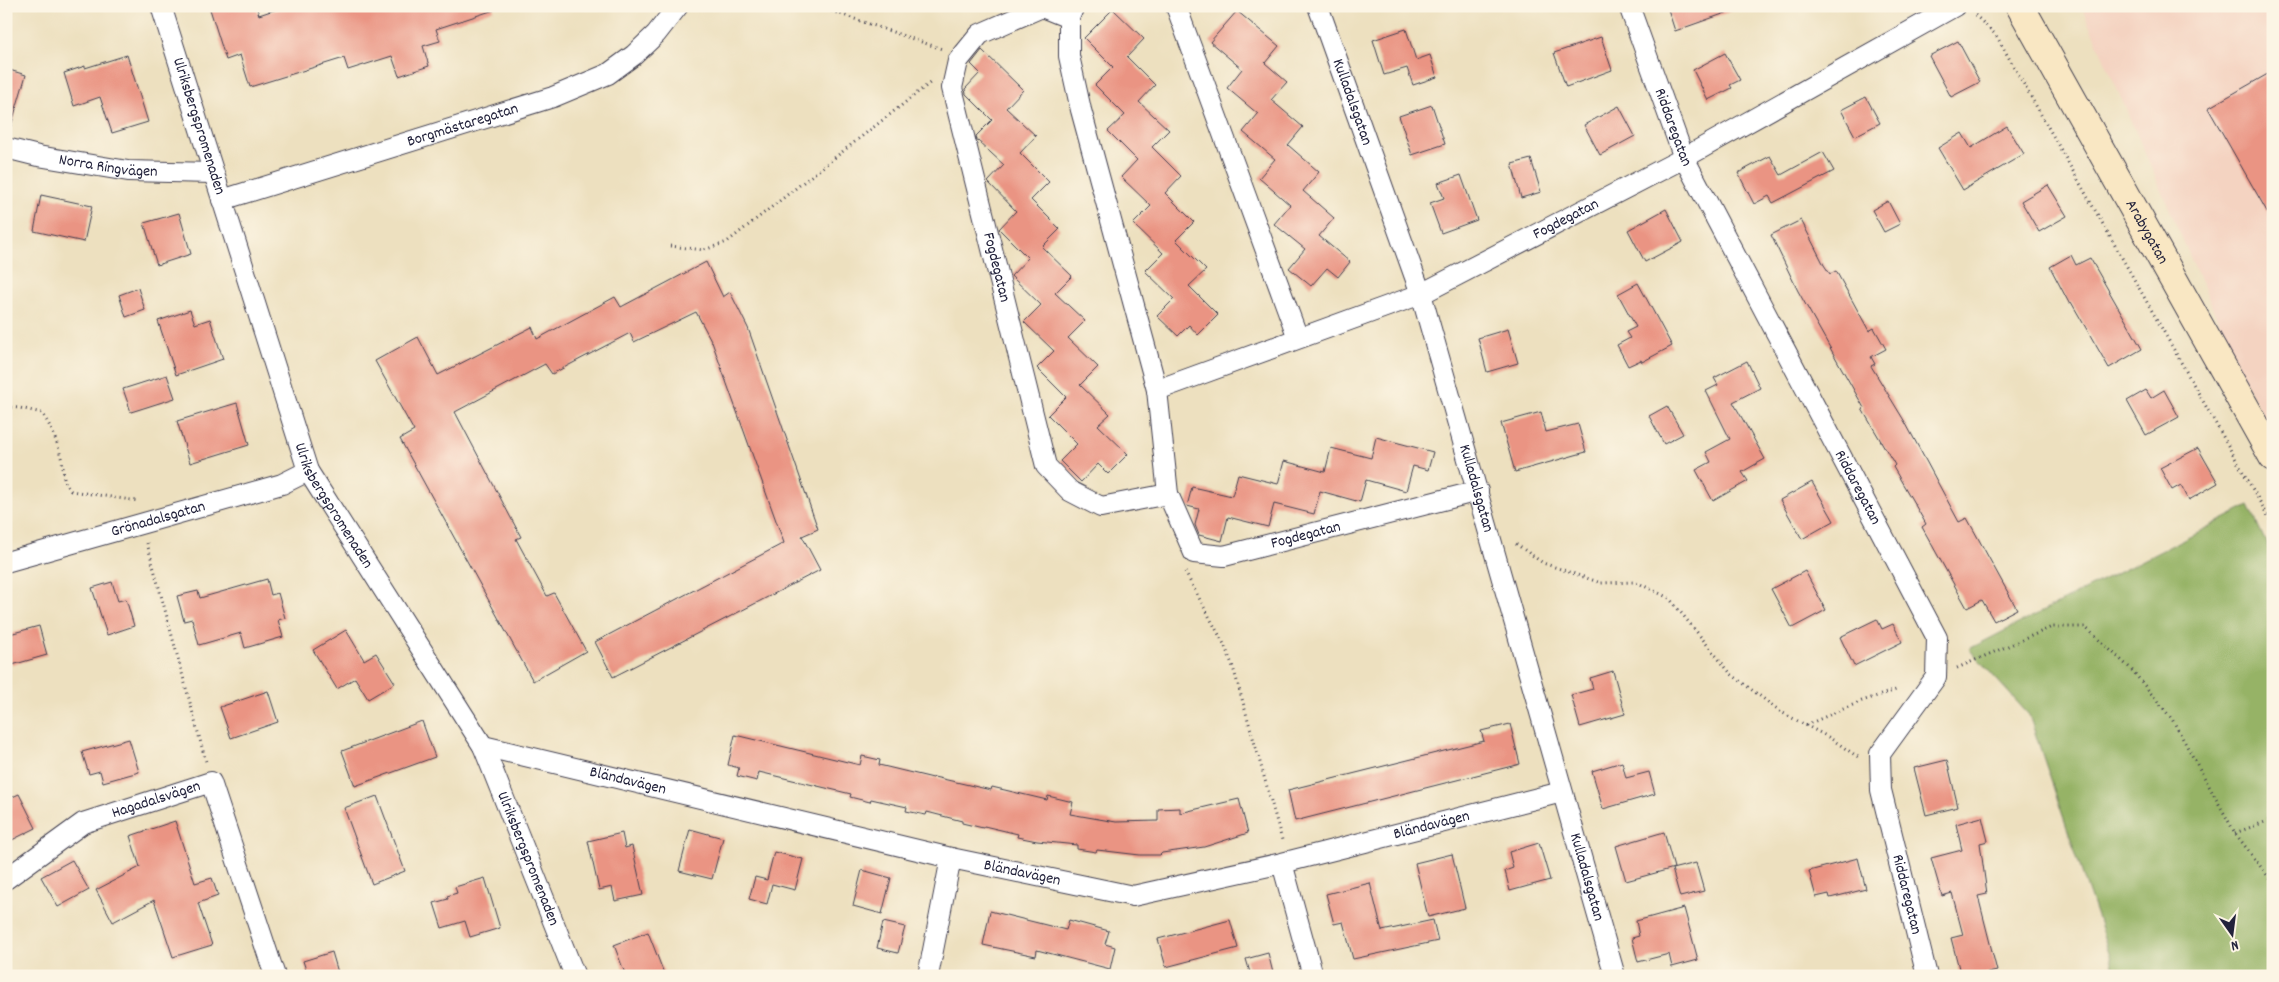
<svg xmlns="http://www.w3.org/2000/svg" width="2279" height="982" font-family="Dekko,sans-serif">
<style>
.built{fill:#f4d3c1}
.forest{fill:#96b366;stroke:#5c6a50}
.building{fill:#ea9483}
.lines{fill:none;stroke-linecap:round;stroke-linejoin:round}
.street-casing{stroke:#403e4f;stroke-width:22}
.secondary-casing{stroke:#403e4f;stroke-width:30}
.path{stroke:#403e4f;stroke-width:3;stroke-dasharray:1 4;stroke-linecap:butt}
.street{stroke:#fff;stroke-width:20}
.secondary{stroke:#f9e7c3;stroke-width:28}
.labels{text-anchor:middle;dominant-baseline:central;stroke-width:5;stroke-linejoin:round;paint-order:stroke}
.street-label{font-size:16px;fill:#22223b;stroke:#fcf5e5}
</style>
<rect width="100%" height="100%" fill="#fcf5e5"/>
<filter id="ink" filterUnits="userSpaceOnUse"><feTurbulence type="fractalNoise" baseFrequency=".02" numOctaves="2"/><feDisplacementMap in="SourceGraphic" scale="10" xChannelSelector="R" yChannelSelector="G"/><feConvolveMatrix kernelMatrix="1 2 1 2 8 2 1 2 1" color-interpolation-filters="sRGB"/></filter>
<filter id="wash" filterUnits="userSpaceOnUse"><feTurbulence type="fractalNoise" baseFrequency=".0096" numOctaves="4" result="noise"/><feDisplacementMap in="SourceGraphic" scale="20" xChannelSelector="R" yChannelSelector="G"/><feGaussianBlur stdDeviation="1.12" result="paint"/><feColorMatrix in="noise" values="0 0 0 0 0 0 0 0 0 0 0 0 0 0 0 0 0 1.4 0 .05"/><feComposite in="paint" operator="in"/></filter>
<g filter="url(#wash)">
<rect width="100%" height="100%" fill="#ede0bf"/>
<polygon class="built" points="2081,6 2273,6 2273,433 2245,383"/>
<polygon class="forest" points="2249,506 2273,558 2273,976 2117,976 2029,715 1969,649"/>
<g id="blocks">
<g class="building">
<polygon points="209,6 256,6 259,15 286,6 493,6 494,10 436,29 440,41 423,46 429,66 399,76 392,56 348,70 344,58 250,87 240,55 226,60"/>
<polygon points="1667,6 1737,6 1737,9 1675,31"/>
<polygon points="1113,9 1144,39 1127,57 1155,85 1139,102 1169,130 1152,147 1181,176 1165,193 1194,222 1176,240 1206,270 1189,286 1218,315 1198,335 1189,325 1178,336 1157,316 1174,299 1145,271 1163,253 1133,224 1151,206 1121,177 1137,160 1108,131 1125,115 1095,85 1113,67 1084,38"/>
<polygon points="1237,11 1279,46 1265,63 1287,82 1271,100 1303,127 1288,145 1319,172 1303,191 1334,218 1319,236 1350,262 1338,277 1327,268 1311,286 1289,268 1305,249 1274,224 1290,205 1259,178 1275,159 1243,132 1258,114 1227,88 1242,69 1210,42"/>
<polygon points="1406,29 1416,60 1430,55 1437,77 1413,85 1407,68 1384,75 1373,40"/>
<polygon points="1601,37 1612,70 1566,87 1554,53"/>
<polygon points="1958,41 1980,82 1951,97 1929,56"/>
<polygon points="982,50 1023,90 1006,108 1036,136 1020,153 1049,182 1031,200 1060,229 1042,247 1072,276 1055,293 1085,321 1068,338 1098,367 1080,385 1110,414 1098,425 1128,454 1108,474 1098,464 1081,482 1060,461 1077,444 1048,415 1066,397 1037,368 1054,351 1024,322 1041,305 1011,276 1028,258 999,229 1016,211 988,182 1004,165 977,140 976,136 992,120 966,94 965,89 980,73 971,64"/>
<polygon points="1725,53 1740,80 1730,85 1732,88 1708,100 1693,70"/>
<polygon points="127,55 148,122 112,133 100,97 74,106 64,73 85,66 85,68"/>
<polygon points="6,69 26,75 11,126 6,125"/>
<polygon points="2273,71 2273,222 2208,108"/>
<polygon points="1866,97 1880,123 1855,136 1841,110"/>
<polygon points="1432,105 1445,144 1412,155 1399,116"/>
<polygon points="1619,106 1635,136 1600,155 1584,125"/>
<polygon points="2007,126 2024,154 1963,190 1938,148 1962,133 1971,148"/>
<polygon points="1823,152 1834,171 1773,203 1769,196 1754,204 1738,173 1770,156 1781,175"/>
<polygon points="1531,159 1541,192 1521,198 1512,164"/>
<polygon points="1461,175 1477,220 1441,233 1430,203 1444,198 1438,183"/>
<polygon points="2048,185 2067,216 2039,232 2021,201"/>
<polygon points="41,195 92,206 84,242 34,231"/>
<polygon points="1888,201 1900,224 1884,232 1872,210"/>
<polygon points="1666,209 1683,242 1645,262 1628,230"/>
<polygon points="179,213 191,254 157,265 144,223"/>
<polygon points="1801,220 1824,265 1830,274 1836,271 1869,331 1874,328 1886,349 1871,357 1875,364 1871,366 1905,422 1959,522 1967,518 2017,609 1994,621 1982,600 1967,608 1922,527 1926,524 1893,467 1895,465 1862,409 1864,408 1798,291 1771,235"/>
<polygon points="2071,255 2076,265 2090,258 2142,349 2109,368 2071,302 2069,303 2050,267"/>
<polygon points="706,262 723,297 730,292 748,328 818,529 802,536 820,570 613,677 595,642 784,543 712,342 696,312 634,342 630,333 552,374 545,364 455,412 521,537 516,539 547,596 554,593 586,651 533,681 400,439 414,431 375,361 418,337 438,375 532,327 537,339 615,297 621,307"/>
<polygon points="1638,283 1672,346 1642,362 1641,360 1628,366 1617,345 1630,338 1626,332 1636,327 1618,294"/>
<polygon points="138,288 145,310 126,317 119,295"/>
<polygon points="190,310 195,324 210,319 223,359 176,375 158,321"/>
<polygon points="1508,329 1518,363 1487,372 1478,338"/>
<polygon points="1747,361 1760,388 1733,402 1765,459 1742,472 1748,481 1713,501 1696,470 1711,462 1706,452 1730,439 1706,391 1718,385 1714,378"/>
<polygon points="167,375 175,398 131,412 123,389"/>
<polygon points="2146,390 2151,398 2164,390 2179,417 2146,435 2127,401"/>
<polygon points="237,403 249,445 190,463 177,421"/>
<polygon points="1667,406 1683,434 1664,444 1649,416"/>
<polygon points="1541,412 1546,432 1578,424 1586,452 1515,472 1501,423"/>
<polygon points="1376,437 1433,452 1428,470 1413,466 1406,491 1366,480 1360,502 1320,491 1314,514 1274,504 1268,527 1228,517 1222,541 1199,535 1195,525 1199,509 1187,506 1192,487 1232,496 1238,474 1278,484 1284,461 1325,472 1331,448 1371,458"/>
<polygon points="2198,448 2218,483 2189,500 2181,485 2172,490 2160,468"/>
<polygon points="1812,482 1834,521 1802,539 1780,500"/>
<polygon points="1805,571 1826,610 1792,628 1771,589"/>
<polygon points="267,579 271,595 278,593 285,618 278,620 283,637 245,648 241,633 199,645 192,619 184,621 177,596 198,591 200,598"/>
<polygon points="112,582 118,601 126,599 134,626 107,635 92,588"/>
<polygon points="1877,619 1882,629 1893,624 1902,642 1854,666 1840,637"/>
<polygon points="39,626 47,655 12,665 6,645 6,635"/>
<polygon points="346,630 364,660 376,653 395,683 368,699 355,678 337,689 313,650"/>
<polygon points="1613,671 1625,714 1580,727 1571,695 1593,689 1590,678"/>
<polygon points="268,691 278,722 231,738 220,707"/>
<polygon points="422,721 435,757 355,786 342,751"/>
<polygon points="1510,724 1520,764 1295,821 1288,790 1484,741 1481,731"/>
<polygon points="735,735 860,765 862,756 880,760 879,765 933,778 934,777 991,790 992,787 1047,800 1048,796 1073,802 1070,814 1116,822 1158,821 1158,809 1180,808 1180,813 1239,799 1248,833 1204,847 1162,853 1160,855 1140,855 1097,850 1096,852 1077,849 1077,845 1037,841 1017,837 1018,834 984,826 983,828 962,823 962,821 927,812 926,815 906,811 907,807 871,799 870,802 850,797 851,794 759,772 757,781 737,776 739,768 728,765"/>
<polygon points="129,739 139,772 103,782 100,771 89,774 82,752"/>
<polygon points="1947,760 1958,807 1926,815 1914,768"/>
<polygon points="1622,762 1626,778 1649,772 1655,794 1603,809 1592,771"/>
<polygon points="19,794 36,828 6,843 6,800"/>
<polygon points="377,796 405,871 372,884 344,808"/>
<polygon points="1982,817 1988,841 1980,843 1987,894 1978,896 1997,971 1976,976 1961,976 1951,938 1963,935 1952,893 1942,896 1931,858 1962,850 1956,824"/>
<polygon points="175,821 195,883 212,878 218,896 198,903 212,945 173,957 154,900 113,922 96,890 140,867 130,836"/>
<polygon points="690,829 723,838 712,879 679,871"/>
<polygon points="1664,832 1674,868 1626,881 1616,846"/>
<polygon points="622,833 625,848 632,846 643,895 615,901 612,887 599,890 588,841"/>
<polygon points="1539,843 1550,880 1510,891 1505,871 1513,868 1509,852"/>
<polygon points="774,852 803,859 795,890 772,884 767,904 749,899 755,877 767,880"/>
<polygon points="1452,854 1465,908 1428,917 1415,863"/>
<polygon points="1858,858 1866,889 1830,898 1829,894 1816,897 1809,871"/>
<polygon points="72,860 89,890 58,907 41,877"/>
<polygon points="1696,863 1704,891 1680,897 1672,869"/>
<polygon points="862,870 891,878 882,914 853,906"/>
<polygon points="485,878 500,928 470,937 465,921 442,928 434,903 448,899 447,896 457,893 455,887"/>
<polygon points="1370,883 1382,931 1433,920 1438,941 1353,959 1343,922 1334,924 1326,894"/>
<polygon points="1684,908 1698,960 1672,967 1669,954 1638,962 1632,938 1639,936 1636,921"/>
<polygon points="990,911 1066,930 1069,920 1109,931 1105,944 1115,947 1110,969 1037,950 1036,956 983,945"/>
<polygon points="1230,920 1238,948 1166,967 1158,939"/>
<polygon points="883,922 905,927 898,953 877,948"/>
<polygon points="648,932 665,976 626,976 614,945"/>
<polygon points="332,952 339,976 308,976 303,961"/>
<polygon points="1268,953 1273,973 1251,976 1246,959"/>
</g>
</g>
</g>
<g filter="url(#ink)">
<use href="#blocks" fill-opacity="0" stroke="#403e4f" stroke-width="1"/>
<g class="lines">
<g class="street-casing">
<g id="street">
<path id="s1" d="M161 6 308 471 483 746 575 976"/>
<path id="s2" d="M1074 6 1069 18V56L1081 110 1157 390 1168 494 1194 553 1224 556 1478 491"/>
<polyline points="1176,6 1298,338"/>
<path id="s3" d="M1318 6 1421 294 1615 976"/>
<path id="s4" d="M1629 6 1684 158 1937 638 1936 677 1880 754 1881 790 1927 976"/>
<path id="s5" d="M1069 18 1042 7 980 34 958 61 952 88 1046 466 1070 491 1101 507 1168 494"/>
<path id="s6" d="M6 148 38 156 128 171 212 173"/>
<path id="s7" d="M222 200 553 97 608 74 634 55 656 34 678 6"/>
<path id="s8" d="M1157 390 1421 294 1684 158 1955 6"/>
<path id="s9" d="M6 562 282 484 308 471"/>
<path id="s10" d="M483 746 951 858 1133 896 1282 863 1562 792"/>
<polyline points="1282,863 1313,976"/>
<path id="s11" d="M6 879 83 823 211 782 275 976"/>
<polyline points="928,976 951,858"/>
</g>
</g>
<g class="secondary-casing">
<g id="secondary">
<path id="s12" d="M2020 6 2273 457"/>
</g>
</g>
<g class="path">
<polyline points="817,6 942,49"/>
<polyline points="1975,15 1996,35 2273,525"/>
<polyline points="670,246 704,250 727,242 930,83"/>
<path d="M6 407 20 408 42 413C52 428 58 444 62 461 65 475 61 479 71 491L138 501"/>
<polyline points="147,543 206,762"/>
<polyline points="1516,544 1543,563 1601,583 1636,582 1669,598 1731,674 1781,712 1830,738 1858,757"/>
<polyline points="1185,572 1224,644 1233,667 1282,840"/>
<polyline points="1957,668 2052,627 2085,627 2131,669 2172,719 2235,833 2273,883"/>
<polyline points="1806,725 1862,701 1899,689"/>
<polyline points="2235,833 2273,819"/>
</g>
<use href="#street" class="street"/>
<use href="#secondary" class="secondary"/>
</g>
</g>
<g class="labels">
<g class="street-label">
<text stroke="none"><textPath href="#s3" startOffset="102">Kulladalsgatan</textPath></text>
<text stroke="none"><textPath href="#s7" startOffset="252">Borgmästaregatan</textPath></text>
<text stroke="none"><textPath href="#s1" startOffset="126">Ulriksbergspromenaden</textPath></text>
<text stroke="none"><textPath href="#s4" startOffset="129">Riddaregatan</textPath></text>
<text stroke="none"><textPath href="#s6" startOffset="104">Norra Ringvägen</textPath></text>
<text stroke="none"><textPath href="#s8" startOffset="444">Fogdegatan</textPath></text>
<text stroke="none"><textPath href="#s12" startOffset="259">Arabygatan</textPath></text>
<text stroke="none"><textPath href="#s5" startOffset="344">Fogdegatan</textPath></text>
<text stroke="none"><textPath href="#s4" startOffset="534">Riddaregatan</textPath></text>
<text stroke="none"><textPath href="#s3" startOffset="508">Kulladalsgatan</textPath></text>
<text stroke="none"><textPath href="#s1" startOffset="530">Ulriksbergspromenaden</textPath></text>
<text stroke="none"><textPath href="#s9" startOffset="158">Grönadalsgatan</textPath></text>
<text stroke="none"><textPath href="#s2" startOffset="680">Fogdegatan</textPath></text>
<text stroke="none"><textPath href="#s10" startOffset="149">Bländavägen</textPath></text>
<text stroke="none"><textPath href="#s11" startOffset="172">Hagadalsvägen</textPath></text>
<text stroke="none"><textPath href="#s10" startOffset="974">Bländavägen</textPath></text>
<text stroke="none"><textPath href="#s1" startOffset="935">Ulriksbergspromenaden</textPath></text>
<text stroke="none"><textPath href="#s10" startOffset="554">Bländavägen</textPath></text>
<text stroke="none"><textPath href="#s3" startOffset="912">Kulladalsgatan</textPath></text>
<text stroke="none"><textPath href="#s4" startOffset="982">Riddaregatan</textPath></text>
</g>
</g>
<rect width="2279" height="982" fill="none" stroke="#fcf5e5" stroke-width="25"/>
<g transform="translate(2232 934) rotate(166)" stroke="#fcf5e5" stroke-width="4" paint-order="stroke">
<path d="M0-4L9 19L0 12L-9 19Z" fill="#22223b"/>
<text y="-8" font-size="14" font-weight="bold" text-anchor="middle" fill="#22223b">N</text>
</g>
</svg>
